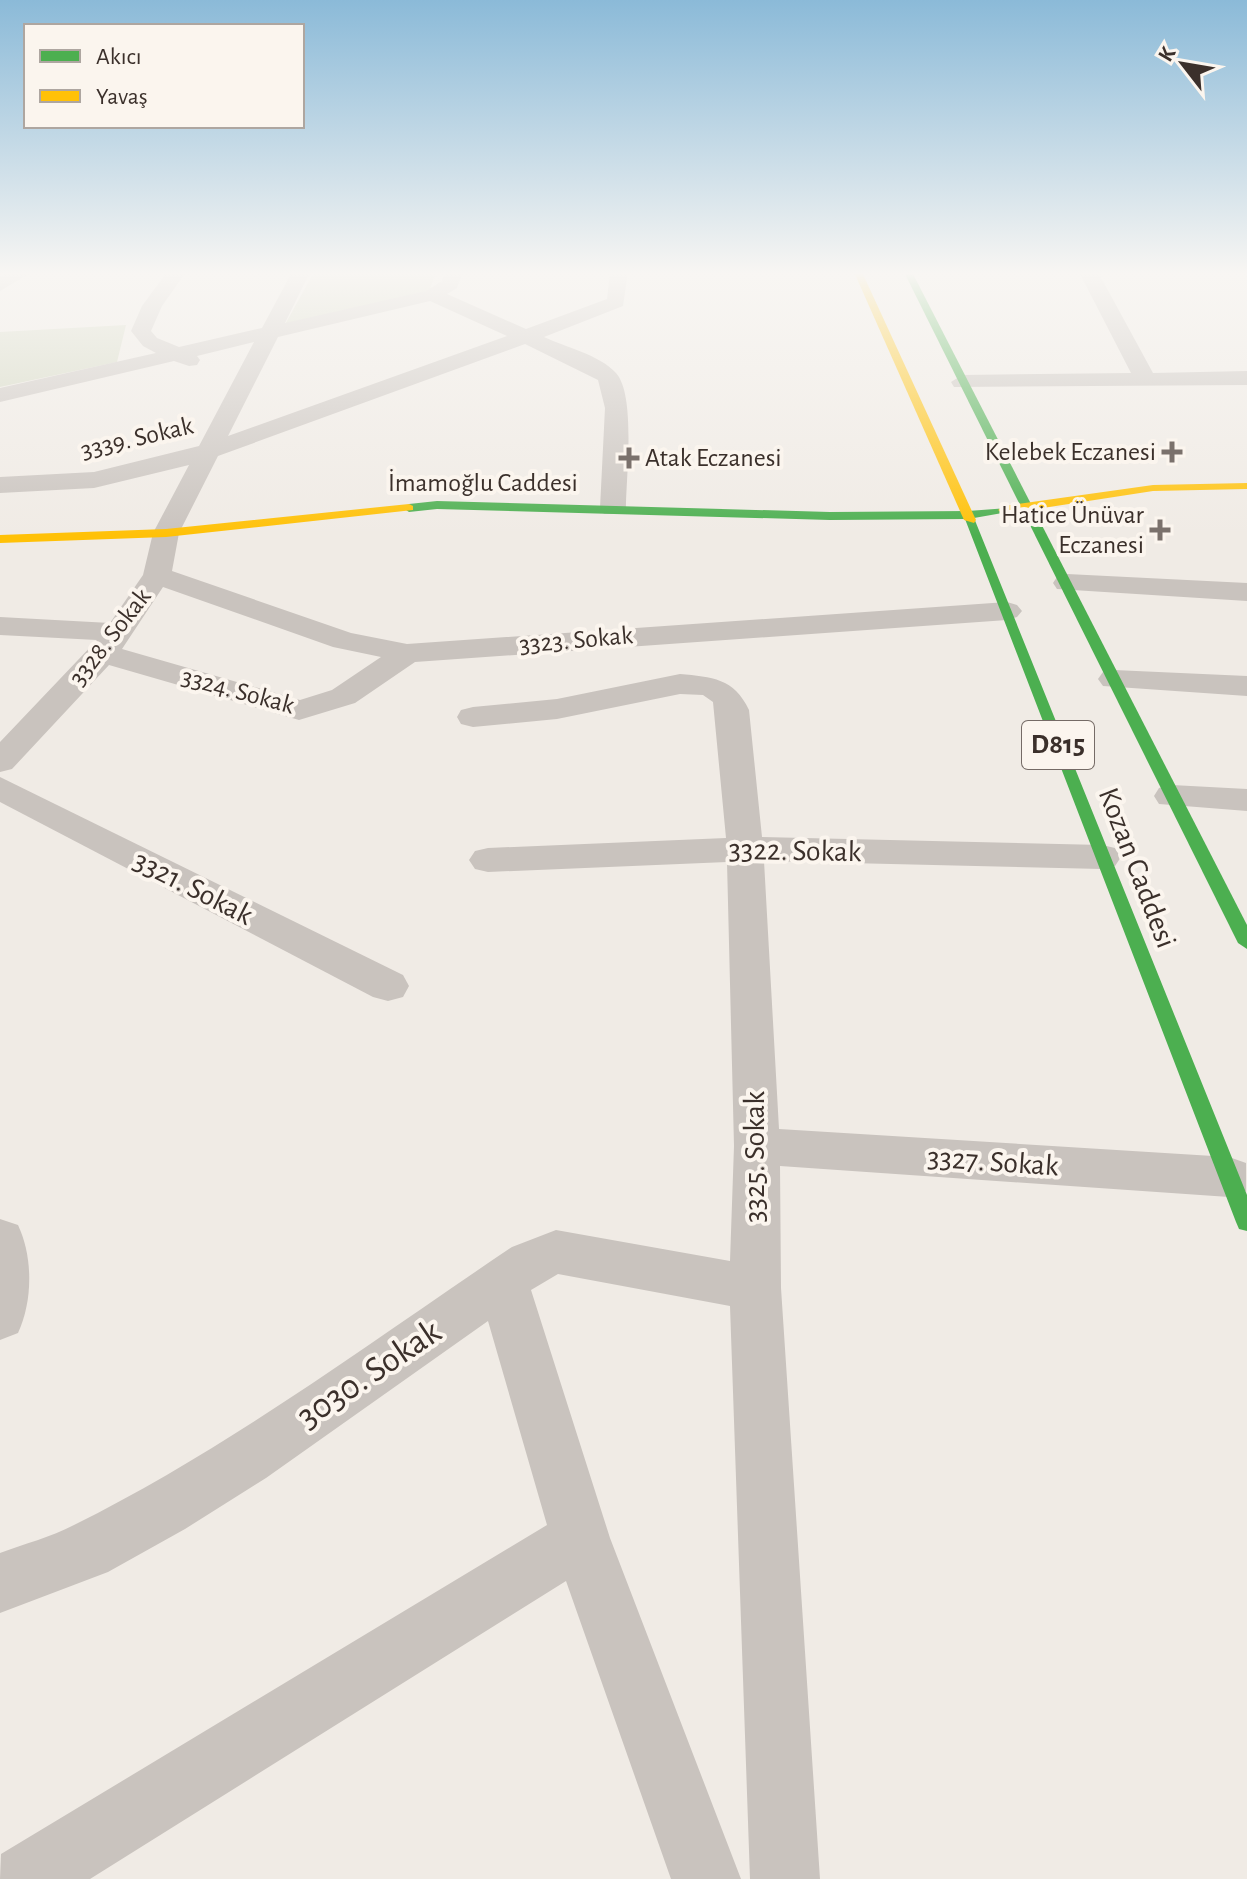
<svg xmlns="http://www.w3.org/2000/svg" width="1247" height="1879" font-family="'Alegreya Sans',sans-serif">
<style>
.green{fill:#d1d6bf}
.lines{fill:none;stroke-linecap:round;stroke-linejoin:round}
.street{fill:#c9c3be;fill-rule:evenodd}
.fast{fill:#4caf50;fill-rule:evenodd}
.slow{fill:#ffc107;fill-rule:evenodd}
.poi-dot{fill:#7a716c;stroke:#fbf5ee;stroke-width:3}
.labels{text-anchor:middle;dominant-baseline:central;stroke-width:8;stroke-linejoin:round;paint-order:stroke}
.far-street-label{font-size:26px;fill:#3b302b;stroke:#fbf5ee}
.far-poi-label{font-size:26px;fill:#3b302b;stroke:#fbf5ee;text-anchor:end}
.shield{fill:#fbf5ee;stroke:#756b66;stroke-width:2}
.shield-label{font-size:28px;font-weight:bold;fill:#3b302b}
.street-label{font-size:30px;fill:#3b302b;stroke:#fbf5ee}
.near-street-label{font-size:36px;fill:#3b302b;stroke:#fbf5ee}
</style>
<rect width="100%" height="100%" fill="#f0ebe5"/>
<g class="green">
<polygon points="314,272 436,272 430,289 420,294 282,330"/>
<polygon points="126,325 117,362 0,387 0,332"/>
</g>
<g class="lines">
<g class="street">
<polygon points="9,272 32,272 0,291 0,277"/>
<path d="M167 272H186L162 306 151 331 157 338 179 347 262 328 292 272H310L285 323 426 291 442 281 445 272H463L457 288 447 294 526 329 607 299 610 272H628L623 306 544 337C565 347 600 355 616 373 636 395 626 478 626 508L622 514H604L600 508 605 408 598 380 525 344 218 456 179 533 172 571 351 633 407 644 1007 602 1017 605 1022 611 1017 617 1007 620 415 662 355 703 299 720 109 665 12 769 0 772V742L97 640 0 635V617L110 623 143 575 153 533 189 465 94 488 0 493V477L94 472 199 446 254 342 197 356 200 360 197 365 189 366 174 361 0 402V388L156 353 143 346 131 331 142 306ZM430 301 507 336 228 436 278 337ZM163 587 333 647 381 657 332 690 300 700 122 649Z"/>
<polygon points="1079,272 1098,272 1153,373 1247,371 1247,385 954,387 951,382 962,375 1131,373"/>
<polygon points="1067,574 1247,583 1247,601 1057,589 1053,583 1057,577"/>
<polygon points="1114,670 1247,676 1247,696 1103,686 1098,679 1103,672"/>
<path d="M680 674C712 677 734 678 749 710L762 837 1102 845 1115 848 1121 857 1115 866 1102 869 764 861 779 1129 1229 1157 1246 1163V1191L1229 1197 780 1166 781 1288 820 1879H750L730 1306 558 1274 531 1290 610 1538 741 1879H671L566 1581 90 1879H0L1 1854 547 1525 488 1321 266 1478 185 1529 108 1572 0 1613V1553C24 1544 51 1537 74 1525 229 1448 369 1343 512 1247L556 1230 730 1261 734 1146 727 862 488 872 475 869 469 860 475 851 488 848 726 838 713 702 703 695 680 694 557 719 473 727 461 724 457 717 461 710 473 707 557 699Z"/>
<polygon points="0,777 403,975 409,986 403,997 388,1001 373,997 0,802"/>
<polygon points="1172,785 1247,789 1247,811 1159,804 1154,796 1159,788"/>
<path d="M0 1219 18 1225C33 1257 33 1300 18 1333L0 1340Z"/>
</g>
<g class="fast">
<polygon points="904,272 912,272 1247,925 1247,949 1238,943"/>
<polygon points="437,501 830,512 968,511 1008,508 1008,512 974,518 1247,1195 1247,1231 1239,1229 1236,1222 965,519 830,520 437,509 409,512 403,508 409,504"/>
</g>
<g class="slow">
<polygon points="854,272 862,272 976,520 974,523 964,520"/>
<polygon points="1247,483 1247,489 1153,491 1004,514 998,510 1004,506 1153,485"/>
<polygon points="409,504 413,506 413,510 166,537 0,543 0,535 166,529"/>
</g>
</g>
<linearGradient id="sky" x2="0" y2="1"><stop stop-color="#8bbad8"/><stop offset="0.51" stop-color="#f8f6f3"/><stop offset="1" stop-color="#f8f6f3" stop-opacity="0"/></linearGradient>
<rect width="1247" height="536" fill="url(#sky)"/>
<g class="poi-dot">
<path d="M1168 440h8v8h8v8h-8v8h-8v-8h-8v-8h8z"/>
<path d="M625 446h8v8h8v8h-8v8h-8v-8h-8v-8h8z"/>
<path d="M1156 518h8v8h8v8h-8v8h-8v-8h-8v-8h8z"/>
</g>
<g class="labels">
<g class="far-street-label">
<text transform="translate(137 438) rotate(-13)">3339. Sokak</text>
<text x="483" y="483">İmamoğlu Caddesi</text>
<text transform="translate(110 637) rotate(-52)">3328. Sokak</text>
<text transform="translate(576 640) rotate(-5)">3323. Sokak</text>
<text transform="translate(238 691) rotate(15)">3324. Sokak</text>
</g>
<g class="far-poi-label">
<text x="1156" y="452">Kelebek Eczanesi</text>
<text x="645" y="458" text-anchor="start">Atak Eczanesi</text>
<text x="1144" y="515">Hatice Ünüvar<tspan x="1144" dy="30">Eczanesi</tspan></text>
</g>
<rect class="shield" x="1022" y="721" width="72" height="48" rx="6"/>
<g class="shield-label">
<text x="1058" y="745">D815</text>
</g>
<g class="street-label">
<text transform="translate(795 851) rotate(1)">3322. Sokak</text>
<text transform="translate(1137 868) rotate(69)">Kozan Caddesi</text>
<text transform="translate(193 888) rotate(27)">3321. Sokak</text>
<text transform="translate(755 1157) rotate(-90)">3325. Sokak</text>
<text transform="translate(993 1162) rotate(4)">3327. Sokak</text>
</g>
<g class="near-street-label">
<text transform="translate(369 1374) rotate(-34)">3030. Sokak</text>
</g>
</g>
<rect x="24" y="24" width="280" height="104" fill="#fbf5ee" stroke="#aea6a0" stroke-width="2"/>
<rect x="40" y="50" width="40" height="12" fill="#4caf50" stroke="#aea6a0" stroke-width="2"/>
<text x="96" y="64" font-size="24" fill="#3b302b">Akıcı</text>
<rect x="40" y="90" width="40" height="12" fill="#ffc107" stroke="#aea6a0" stroke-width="2"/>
<text x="96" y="104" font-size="24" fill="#3b302b">Yavaş</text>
<g transform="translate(1183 64) rotate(301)" stroke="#fbf5ee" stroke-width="6" paint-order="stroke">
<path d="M0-6L14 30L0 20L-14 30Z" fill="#3b302b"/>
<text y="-12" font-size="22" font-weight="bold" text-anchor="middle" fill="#3b302b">K</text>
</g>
</svg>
